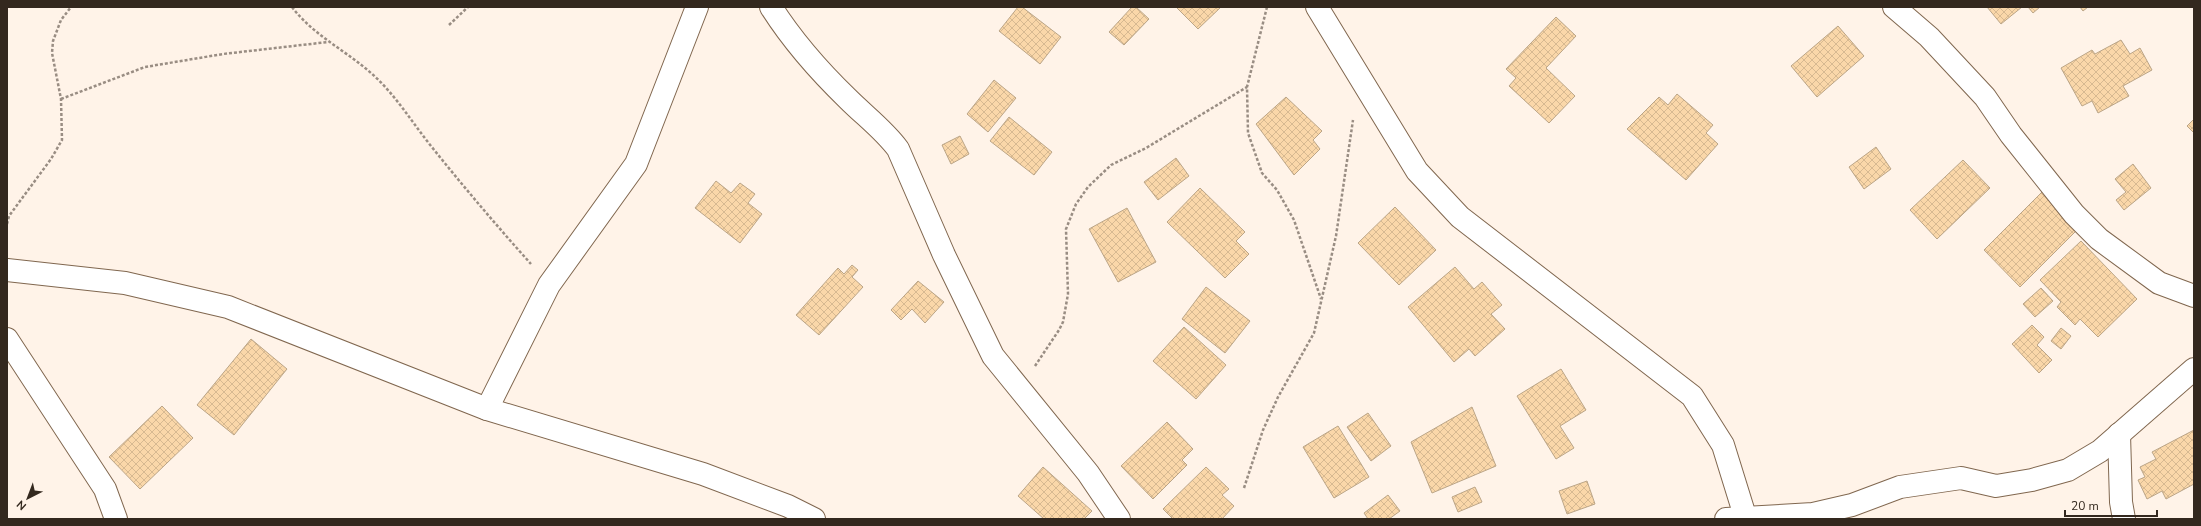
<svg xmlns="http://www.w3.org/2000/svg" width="2201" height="526" font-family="'Nunito Sans',sans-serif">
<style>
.building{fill:url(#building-cross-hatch);stroke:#bba587}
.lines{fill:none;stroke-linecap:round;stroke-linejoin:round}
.minor-casing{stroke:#80674f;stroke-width:24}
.path{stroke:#998d83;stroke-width:2.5;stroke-dasharray:3 2;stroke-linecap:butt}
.minor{stroke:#fff;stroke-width:22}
</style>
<defs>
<pattern id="building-cross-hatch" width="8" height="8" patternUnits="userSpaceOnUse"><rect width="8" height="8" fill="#fad7a9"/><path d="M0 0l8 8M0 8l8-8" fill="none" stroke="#d7b991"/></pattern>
</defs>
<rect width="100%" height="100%" fill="#fff3e8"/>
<g class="building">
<polygon points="1018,7 1022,7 1061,37 1040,64 999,31"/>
<polygon points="1132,7 1136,7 1149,19 1124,45 1109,32"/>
<polygon points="1176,7 1221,7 1198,29"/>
<polygon points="1987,7 2022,7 2001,24"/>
<polygon points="2028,7 2040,7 2033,13"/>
<polygon points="2080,7 2088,7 2083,11"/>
<polygon points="1556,17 1576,36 1546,68 1575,96 1549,123 1509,86 1516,78 1506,69"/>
<polygon points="1838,26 1864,56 1817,97 1791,66"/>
<polygon points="2121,40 2130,54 2140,48 2152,70 2123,86 2129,96 2098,113 2092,101 2082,106 2061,68 2092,50 2095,54"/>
<polygon points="994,80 1016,98 988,132 967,114"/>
<polygon points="1677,94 1713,125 1706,133 1718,144 1686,180 1627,129 1659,97 1668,105"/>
<polygon points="1286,97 1322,131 1313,140 1320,149 1294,175 1256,124"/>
<polygon points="1009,117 1052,152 1034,175 990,141"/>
<polygon points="2194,119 2194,133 2187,126"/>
<polygon points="960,136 969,154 951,164 942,145"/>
<polygon points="1876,147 1891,169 1864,189 1849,167"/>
<polygon points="1176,158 1189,176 1158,200 1144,182"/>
<polygon points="1963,160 1990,188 1937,239 1910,210"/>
<polygon points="2133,164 2151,188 2124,210 2116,200 2126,192 2115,179"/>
<polygon points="716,181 731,193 740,183 755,194 748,203 762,214 740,243 695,208"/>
<polygon points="1200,188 1245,232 1236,241 1249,254 1225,278 1167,222"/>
<polygon points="2042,192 2079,228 2020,287 1984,250"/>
<polygon points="1395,207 1436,250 1399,285 1358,243"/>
<polygon points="1127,208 1156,262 1118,282 1089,229"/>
<polygon points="2081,241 2137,299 2098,337 2080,319 2075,325 2057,307 2061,302 2040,280"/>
<polygon points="852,265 858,270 852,277 863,287 819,335 796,315 838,268 844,274"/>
<polygon points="1455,267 1474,289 1482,282 1502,305 1491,314 1505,329 1475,356 1469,349 1454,362 1408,307"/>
<polygon points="918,281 944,302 925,323 912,309 901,320 891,310"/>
<polygon points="1206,287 1250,321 1225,353 1182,319"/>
<polygon points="2041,288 2053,301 2035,317 2023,304"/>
<polygon points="2032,325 2044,337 2037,345 2052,360 2039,373 2012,344"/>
<polygon points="1184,327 1226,365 1196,399 1153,361"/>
<polygon points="2061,328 2071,336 2061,349 2051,341"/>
<polygon points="251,339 287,369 234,435 197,405"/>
<polygon points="1561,369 1586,410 1560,426 1574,448 1556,459 1517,396"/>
<polygon points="162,406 193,438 140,489 109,457"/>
<polygon points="1472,407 1496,466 1432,493 1411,442"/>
<polygon points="1368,413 1391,446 1371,461 1347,427"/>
<polygon points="1167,422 1193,449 1182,460 1187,465 1153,499 1121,466"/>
<polygon points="1338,426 1369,477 1334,498 1303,447"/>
<polygon points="2194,430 2194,484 2166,499 2162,491 2147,499 2138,480 2145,477 2140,467 2156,459 2152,452"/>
<polygon points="1043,467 1092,511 1084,519 1044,519 1018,496"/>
<polygon points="1206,467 1229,489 1222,495 1234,506 1222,519 1173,519 1163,509"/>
<polygon points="1587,481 1595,504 1567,514 1559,491"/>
<polygon points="1475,487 1482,502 1458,512 1452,497"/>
<polygon points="1388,495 1400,511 1389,519 1368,519 1364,513"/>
</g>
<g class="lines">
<g class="minor-casing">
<g id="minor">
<path d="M771 7C792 40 820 72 848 99 865 116 884 130 898 149L944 255 993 356 1088 473 1119 519"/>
<polyline points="1317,7 1417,171 1460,217 1692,396 1723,445 1745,516"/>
<polyline points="1894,7 1929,37 1985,97 2011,135 2074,214 2099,239 2159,283 2194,296"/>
<polyline points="7,270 125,283 228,307 487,409 703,474 788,506 814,519"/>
<polyline points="7,339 105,489 116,519"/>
<polyline points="487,409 549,285 636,164 697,7"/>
<polyline points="2119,434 2121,502 2124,519"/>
<polyline points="1726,519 1813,514 1852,505 1900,487 1961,478 1996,486 2032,480 2068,470 2100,451 2194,369"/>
</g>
</g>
<g class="path">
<path d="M292 7C313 35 345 50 371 73 395 94 411 121 431 146 463 186 496 225 531 264"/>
<polyline points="1267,7 1247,87 1248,133 1262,173 1277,190 1294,220 1321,299"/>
<polyline points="449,25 468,7"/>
<polyline points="61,99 145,67 223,54 328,42"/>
<polyline points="7,224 9,216 51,159 62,140 61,99 52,53 53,41 61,20 71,7"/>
<polyline points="1035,366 1059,330 1063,322 1068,294 1066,229 1076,204 1088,187 1111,165 1146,148 1247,87"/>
<polyline points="1244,488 1263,430 1278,397 1314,333 1336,236 1353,120"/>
</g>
<use href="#minor" class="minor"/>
</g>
<rect width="2201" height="526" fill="none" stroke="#33281e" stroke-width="16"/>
<g transform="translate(28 498) rotate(222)" stroke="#fff3e8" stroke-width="3" paint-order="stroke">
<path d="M0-3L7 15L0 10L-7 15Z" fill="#33281e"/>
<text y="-6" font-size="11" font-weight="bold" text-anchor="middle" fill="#33281e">N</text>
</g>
<path d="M2065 510v6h92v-6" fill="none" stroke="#33281e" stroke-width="2"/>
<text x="2071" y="510" font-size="12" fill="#33281e" stroke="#fff3e8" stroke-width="3" paint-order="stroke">20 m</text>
</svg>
